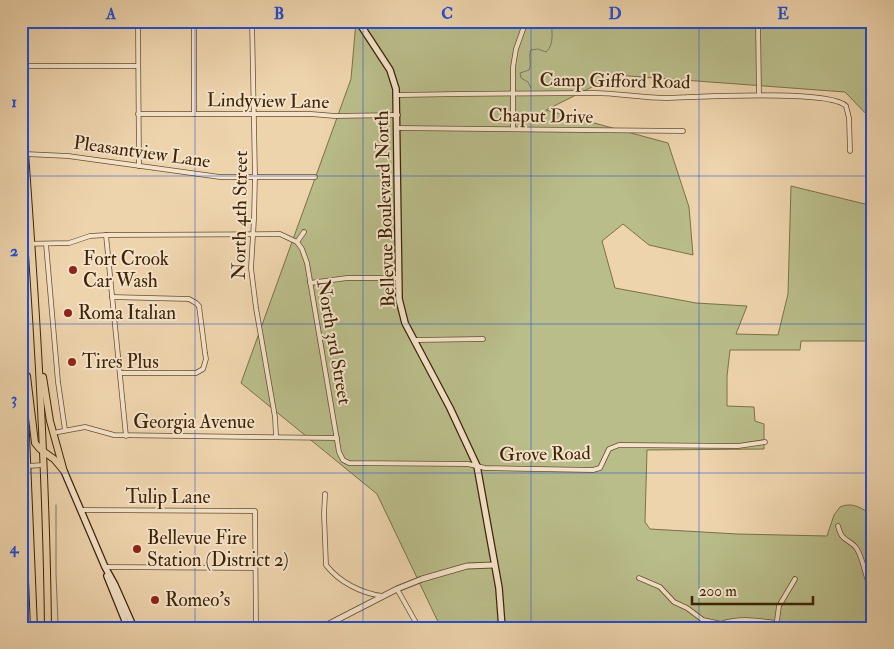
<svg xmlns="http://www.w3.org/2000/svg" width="894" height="649" font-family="'IM FELL Double Pica',serif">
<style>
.green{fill:#b9bd8a;stroke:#7b7048}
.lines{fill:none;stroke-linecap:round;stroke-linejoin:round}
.stream{stroke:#757c67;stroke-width:1}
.minor-casing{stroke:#694f30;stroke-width:5.5}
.tertiary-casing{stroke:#694f30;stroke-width:7}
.secondary-casing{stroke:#3d2306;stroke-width:8}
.primary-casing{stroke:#3d2306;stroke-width:8}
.minor{stroke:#f4e3ca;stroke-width:4}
.tertiary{stroke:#f4e3ca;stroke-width:5}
.secondary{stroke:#f4e3ca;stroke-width:5.5}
.primary{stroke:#eed4ad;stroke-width:6}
.grid{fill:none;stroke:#1d4ed8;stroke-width:1;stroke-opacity:0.55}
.poi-dot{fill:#8f2418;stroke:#f4e3ca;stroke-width:2}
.labels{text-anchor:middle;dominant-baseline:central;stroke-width:4;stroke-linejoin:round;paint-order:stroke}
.street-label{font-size:19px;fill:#3d2306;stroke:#f4e3ca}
.poi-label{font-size:19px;fill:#3d2306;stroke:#f4e3ca;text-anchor:start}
.neatline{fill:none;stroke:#1d4ed8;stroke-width:2}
.grid-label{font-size:16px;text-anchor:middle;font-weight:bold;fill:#1d4ed8}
</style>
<rect width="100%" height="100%" fill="#eed4ad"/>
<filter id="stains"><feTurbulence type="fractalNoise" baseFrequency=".004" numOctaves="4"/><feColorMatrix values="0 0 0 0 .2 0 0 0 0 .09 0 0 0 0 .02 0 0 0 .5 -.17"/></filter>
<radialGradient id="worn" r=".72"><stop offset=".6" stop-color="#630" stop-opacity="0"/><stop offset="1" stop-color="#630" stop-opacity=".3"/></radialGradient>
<path class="green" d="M356 21H873V121L845 92 616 75 546 110 668 143 689 207 693 255 649 245 623 224 602 241 615 288 696 303 747 306 736 334 778 335 788 294 791 186 873 206V341H801L800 350H730L727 376V406L754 407 755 421 764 424V449L647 450 645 522 650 529 737 534 827 536 834 515 840 507C851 502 859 507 868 512V467H873V628H441L377 494 241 383 351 79Z"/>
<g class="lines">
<g class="stream">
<path d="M531 88 528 82 521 78 520 73 529 70C532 63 528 57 531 50L538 49 546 52C555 44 551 32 552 21"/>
<polyline points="21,501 22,501"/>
<polyline points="56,505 56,574 58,623"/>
</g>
<g class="minor-casing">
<g id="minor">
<polyline points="252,21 255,176 254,219 251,268 256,308 275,417 276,436"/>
<polyline points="758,21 759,95"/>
<polyline points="867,21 873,25"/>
<polyline points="138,26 139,166"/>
<polyline points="21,66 138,66"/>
<path d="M397 95C463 94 528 93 594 93 618 93 642 98 666 98 695 97 830 89 846 106L849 118 850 151"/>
<polyline points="138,114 311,114 335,116 398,115"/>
<polyline points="194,114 194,26"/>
<polyline points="398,128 683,131"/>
<polyline points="513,129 513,67 516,49 526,21"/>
<polyline points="25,154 68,156 220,177 315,177"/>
<polyline points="304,232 297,242 302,249 307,263 339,452 343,460 349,463 468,464 485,468 593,470 600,468 609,449 619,445 738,446 765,442"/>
<polyline points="106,235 126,436"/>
<polyline points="21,244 69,243 90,236 106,235 280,234 297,242"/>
<polyline points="46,244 58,382 65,430"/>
<polyline points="310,283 347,278 399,278"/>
<polyline points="112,297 189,299 196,303 199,306 205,353 206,359 203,369 196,373 120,373"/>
<polyline points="415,340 483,339"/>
<polyline points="53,433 85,427 114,435 337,438"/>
<polyline points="21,470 27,466 44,465"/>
<path d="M325 494 324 514 326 565C339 582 361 593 382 596"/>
<polyline points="81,510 255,511 256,628"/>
<path d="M838 526C839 529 840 533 842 536 847 542 853 542 857 549 865 563 865 579 873 593"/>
<polyline points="105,567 255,568"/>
<polyline points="639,578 660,587 674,602 687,608 703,620 726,625 736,626 746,625 755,621"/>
<polyline points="397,589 419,628"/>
<path d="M720 624C739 618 756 620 776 623"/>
<polyline points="776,628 779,606 795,579"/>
</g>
</g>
<g class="tertiary-casing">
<polyline id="tertiary" points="264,628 325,626 397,589 422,579 467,566 494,565"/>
</g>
<g class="secondary-casing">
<g id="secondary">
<polyline points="358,21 390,70 396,89 399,299 405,323 450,408 477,466 499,588 502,628"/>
<polyline points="64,471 105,567 115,585 134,628"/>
<polyline points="107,576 128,628"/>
</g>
</g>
<g class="primary-casing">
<g id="primary">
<path d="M21 98C34 274 46 451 48 628"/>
<polyline points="21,315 34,628"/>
<polyline points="27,376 35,443 40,449 54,459 64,471"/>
<polyline points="43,377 50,421 63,468"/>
</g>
</g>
<use href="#minor" class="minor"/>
<use href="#tertiary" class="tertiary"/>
<use href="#secondary" class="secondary"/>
<use href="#primary" class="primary"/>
</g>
<path class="grid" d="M195 21V628M363 21V628M531 21V628M699 21V628M21 176H873M21 324H873M21 473H873"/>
<g class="poi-dot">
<circle cx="73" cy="270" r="5"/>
<circle cx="68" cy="313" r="5"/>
<circle cx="72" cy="362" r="5"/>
<circle cx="137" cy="549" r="5"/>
<circle cx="155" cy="600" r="5"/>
</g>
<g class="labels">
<g class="street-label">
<text transform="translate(615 81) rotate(1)">Camp Gifford Road</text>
<text transform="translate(268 101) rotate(1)">Lindyview Lane</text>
<text transform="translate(541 116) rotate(1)">Chaput Drive</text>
<text transform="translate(142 152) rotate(8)">Pleasantview Lane</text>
<text transform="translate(385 209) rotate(-92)">Bellevue Boulevard North</text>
<text transform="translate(240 215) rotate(-89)">North 4th Street</text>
<text transform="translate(334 342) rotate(80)">North 3rd Street</text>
<text x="194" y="422">Georgia Avenue</text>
<text transform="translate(545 454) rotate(-1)">Grove Road</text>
<text x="168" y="497">Tulip Lane</text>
</g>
<g class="poi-label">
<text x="83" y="259">Fort Crook<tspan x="83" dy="22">Car Wash</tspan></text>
<text x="78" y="313">Roma Italian</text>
<text x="82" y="362">Tires Plus</text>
<text x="147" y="538">Bellevue Fire<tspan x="147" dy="22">Station (District 2)</tspan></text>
<text x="165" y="600">Romeo's</text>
</g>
</g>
<rect width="894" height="649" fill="none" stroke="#eed4ad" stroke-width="55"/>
<path d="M692 596v8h121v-8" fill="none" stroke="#3d2306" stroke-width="2.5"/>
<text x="699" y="596" font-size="15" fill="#3d2306" stroke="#f4e3ca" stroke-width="4" paint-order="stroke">200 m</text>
<rect x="28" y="28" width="838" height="594" class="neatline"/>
<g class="grid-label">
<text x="111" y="19">A</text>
<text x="279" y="19">B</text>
<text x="447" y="19">C</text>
<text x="615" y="19">D</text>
<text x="783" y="19">E</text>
<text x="14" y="107">1</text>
<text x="14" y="256">2</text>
<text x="14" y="404">3</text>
<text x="14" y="553">4</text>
</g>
<rect width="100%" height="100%" filter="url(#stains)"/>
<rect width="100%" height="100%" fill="url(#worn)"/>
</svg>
